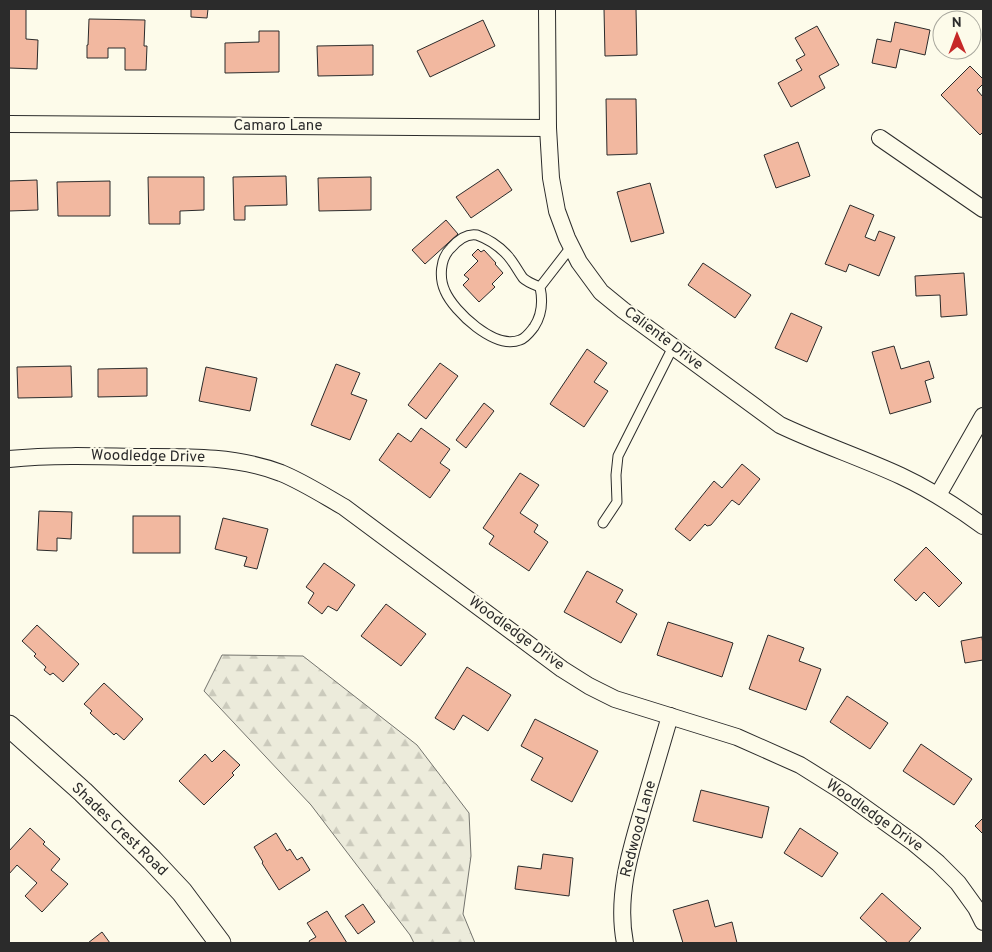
<svg xmlns="http://www.w3.org/2000/svg" width="992" height="952" font-family="Overpass,sans-serif">
<style>
.forest{fill:url(#forest-firs);stroke:#74746e}
.building{fill:#f2b8a0;stroke:#2b2b2b}
.lines{fill:none;stroke-linecap:round;stroke-linejoin:round}
.service-casing{stroke:#2b2b2b;stroke-width:11}
.minor-casing{stroke:#2b2b2b;stroke-width:18}
.tertiary-casing{stroke:#2b2b2b;stroke-width:23}
.service{stroke:#fdfbea;stroke-width:9}
.minor{stroke:#fdfbea;stroke-width:16}
.tertiary{stroke:#fdfbea;stroke-width:21}
.labels{text-anchor:middle;dominant-baseline:central;stroke-width:4;stroke-linejoin:round;paint-order:stroke}
.street-label{font-size:15px;fill:#2b2b2b;stroke:#fdfbea}
</style>
<defs>
<pattern id="forest-firs" width="22" height="20" patternUnits="userSpaceOnUse" patternTransform="scale(1.25)"><rect width="22" height="20" fill="#ecebdb"/><path d="M5 1l3.5 6h-7zM16 11l3.5 6h-7z" fill="#cbcabc"/></pattern>
</defs>
<rect width="100%" height="100%" fill="#fdfbea"/>
<polygon class="forest" points="222,655 303,656 417,745 469,813 471,856 463,914 475,943 414,943 410,935 311,805 204,691"/>
<g class="building">
<polygon points="9,9 26,9 26,39 38,40 37,69 9,68"/>
<polygon points="191,9 208,9 207,18 191,17"/>
<polygon points="604,9 636,9 637,55 605,56"/>
<polygon points="89,19 145,20 144,46 147,46 146,70 125,70 125,48 108,48 108,58 87,58 87,45 88,45"/>
<polygon points="483,20 495,46 430,77 417,51"/>
<polygon points="895,22 930,30 925,55 900,49 896,68 872,63 877,39 891,42"/>
<polygon points="817,26 839,65 819,76 825,88 791,107 778,83 802,70 796,60 805,55 795,38"/>
<polygon points="259,31 279,31 279,72 225,73 225,43 259,42"/>
<polygon points="373,45 373,75 318,76 317,46"/>
<polygon points="970,66 983,79 983,84 977,90 983,97 983,132 980,135 941,95"/>
<polygon points="606,99 636,99 637,154 607,155"/>
<polygon points="798,142 810,176 776,188 764,155"/>
<polygon points="498,169 512,190 471,218 456,197"/>
<polygon points="286,176 287,205 245,206 245,220 234,220 233,177"/>
<polygon points="148,177 204,177 204,210 180,211 180,224 149,224"/>
<polygon points="371,177 371,210 319,211 318,178"/>
<polygon points="37,180 38,210 9,211 9,181"/>
<polygon points="110,181 110,216 58,216 57,182"/>
<polygon points="650,183 664,233 631,242 617,192"/>
<polygon points="850,205 874,215 865,237 875,241 879,231 895,237 879,276 849,264 846,272 825,264"/>
<polygon points="446,220 458,234 425,264 412,250"/>
<polygon points="478,249 481,252 484,250 496,263 495,264 503,273 492,284 495,287 479,302 463,285 469,279 464,275 478,261 472,255"/>
<polygon points="703,263 751,295 735,318 688,285"/>
<polygon points="964,273 967,315 941,317 940,295 916,296 915,276"/>
<polygon points="791,313 822,327 807,362 775,348"/>
<polygon points="894,346 901,369 929,361 934,378 925,381 931,402 890,414 872,352"/>
<polygon points="587,349 607,363 594,382 608,391 584,427 550,404"/>
<polygon points="440,363 458,376 426,419 408,405"/>
<polygon points="336,364 360,373 351,394 367,400 350,440 311,425"/>
<polygon points="71,366 72,397 18,398 17,367"/>
<polygon points="206,367 257,378 250,411 199,401"/>
<polygon points="147,368 147,396 98,397 98,369"/>
<polygon points="484,403 494,411 466,448 456,440"/>
<polygon points="421,428 450,449 440,463 450,470 430,498 379,460 398,433 411,442"/>
<polygon points="742,464 760,479 739,505 732,500 711,525 707,526 705,524 690,541 675,529 714,481 722,488"/>
<polygon points="520,473 539,485 520,513 538,525 534,532 548,542 529,571 489,544 494,536 483,528"/>
<polygon points="39,511 72,512 71,539 57,538 57,551 37,550"/>
<rect x="133" y="516" width="47" height="37"/>
<polygon points="223,518 268,529 257,569 244,566 247,557 215,549"/>
<polygon points="926,547 962,583 939,607 924,592 916,601 894,580"/>
<polygon points="324,563 355,585 337,611 328,606 322,614 308,603 314,593 306,587"/>
<polygon points="587,571 623,590 616,602 637,614 621,643 564,612"/>
<polygon points="386,604 426,634 401,666 361,636"/>
<polygon points="668,622 733,643 722,677 657,655"/>
<polygon points="37,625 79,664 63,682 53,673 50,675 44,670 46,667 34,656 36,654 22,641"/>
<polygon points="768,635 804,648 799,661 821,669 806,710 749,689"/>
<polygon points="982,637 983,645 983,660 965,663 961,641"/>
<polygon points="467,667 511,695 488,731 463,715 454,730 435,718"/>
<polygon points="104,683 143,719 124,740 116,733 114,735 90,713 92,711 84,704"/>
<polygon points="847,696 888,723 870,749 830,722"/>
<polygon points="535,719 598,751 572,802 531,780 543,758 521,746"/>
<polygon points="921,744 972,779 954,805 903,771"/>
<polygon points="224,750 240,765 232,773 234,775 204,805 179,781 205,754 212,762"/>
<polygon points="701,790 769,807 762,838 693,821"/>
<polygon points="983,818 983,834 975,826"/>
<polygon points="30,828 45,842 43,844 60,859 51,870 68,884 42,912 25,896 37,883 17,865 9,874 9,851"/>
<polygon points="800,828 838,853 822,877 784,853"/>
<polygon points="276,833 287,851 290,849 297,860 302,857 310,870 279,890 262,863 263,862 254,847"/>
<polygon points="543,854 573,858 569,896 515,889 518,866 541,869"/>
<polygon points="882,893 921,928 908,943 888,943 860,918"/>
<polygon points="708,900 715,927 732,922 737,943 683,943 673,910"/>
<polygon points="363,904 375,922 358,934 345,916"/>
<polygon points="327,911 347,943 310,943 309,941 316,937 307,923"/>
<polygon points="102,932 110,943 88,943"/>
</g>
<g class="lines">
<g class="service-casing">
<g id="service">
<path d="M540 287C535 285 527 282 523 278 518 271 514 263 508 256 500 247 488 239 477 235 466 233 457 241 451 248 440 258 439 278 445 291 454 312 495 350 520 340 526 338 530 332 534 327 542 315 543 301 540 287L571 247"/>
<polyline points="603,523 617,502 616,475 618,456 673,347"/>
</g>
</g>
<g class="minor-casing">
<g id="minor">
<path d="M547 9 548 128 551 178 557 211 567 238 579 262 601 292 623 310 780 425C820 444 862 458 901 476 931 490 957 507 983 526"/>
<polyline points="9,124 548,128"/>
<polyline points="880,138 983,209"/>
<path d="M9 459C50 455 92 456 134 457 183 457 234 455 281 473 303 482 323 495 344 507L562 669 589 686 615 699 737 737 800 765 843 792 914 843 938 863 958 883 976 908 983 922"/>
<polyline points="938,495 983,416"/>
<path d="M625 943C616 897 630 852 643 808 652 777 661 747 670 716"/>
</g>
</g>
<g class="tertiary-casing">
<polyline id="tertiary" points="9,726 83,792 152,860 182,892 220,943"/>
</g>
<use href="#service" class="service"/>
<use href="#minor" class="minor"/>
<use href="#tertiary" class="tertiary"/>
</g>
<g class="labels">
<g class="street-label">
<text x="278" y="126">Camaro Lane</text>
<text transform="translate(663 339) rotate(37)">Caliente Drive</text>
<text transform="translate(148 457) rotate(1)">Woodledge Drive</text>
<text transform="translate(516 634) rotate(36)">Woodledge Drive</text>
<text transform="translate(874 816) rotate(35)">Woodledge Drive</text>
<text transform="translate(639 829) rotate(-75)">Redwood Lane</text>
<text transform="translate(119 830) rotate(44)">Shades Crest Road</text>
</g>
</g>
<rect width="992" height="952" fill="none" stroke="#2b2b2b" stroke-width="20"/>
<g transform="translate(957 35) rotate(359)"><circle r="24" fill="#fdfbea" stroke="#a9a89e"/>
<path d="M0-4L9 19L0 12L-9 19Z" fill="#c62828"/>
<text y="-8" font-size="14" font-weight="bold" text-anchor="middle" fill="#2b2b2b">N</text>
</g>
</svg>
